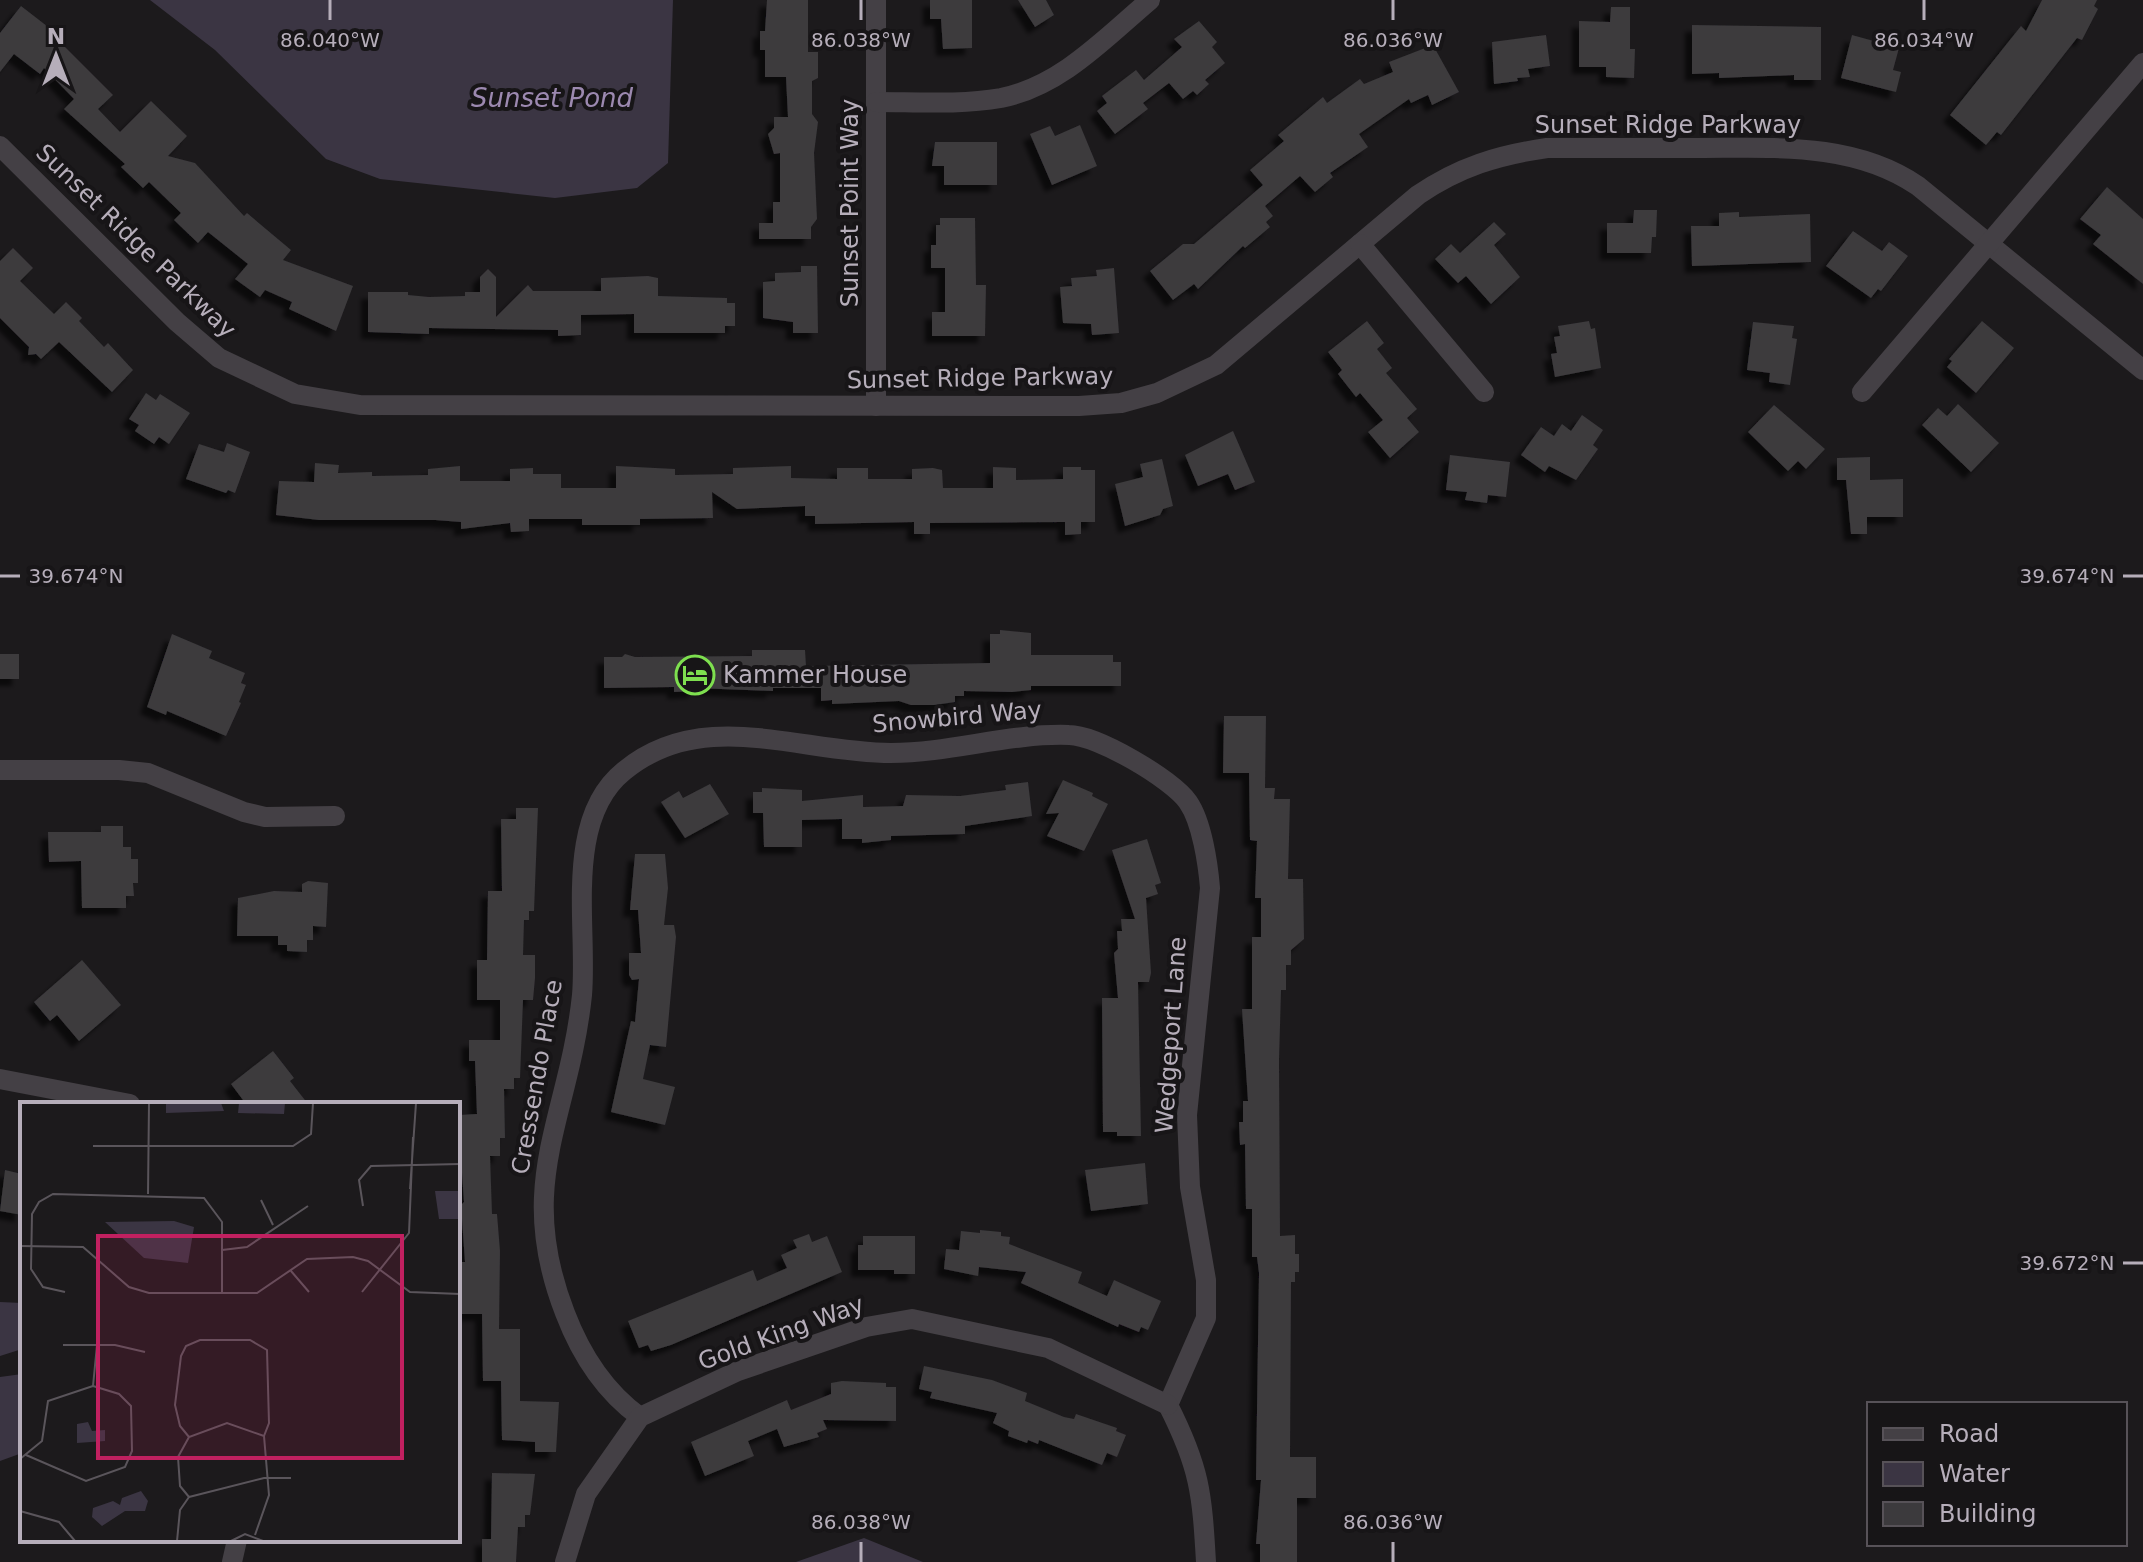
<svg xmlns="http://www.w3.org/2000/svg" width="2143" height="1562" font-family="'DejaVu Sans',sans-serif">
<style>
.water{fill:#3b3543}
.building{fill:#3c3a3d;filter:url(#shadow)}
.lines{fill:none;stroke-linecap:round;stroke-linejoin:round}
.street{stroke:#444045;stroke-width:20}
.ticks{fill:none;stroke:#b6aeba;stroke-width:3}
.labels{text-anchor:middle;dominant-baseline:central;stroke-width:8;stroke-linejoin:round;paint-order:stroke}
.street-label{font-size:24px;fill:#b6aeba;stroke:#171517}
.poi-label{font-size:24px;fill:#b6aeba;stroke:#171517;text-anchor:start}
.water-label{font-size:26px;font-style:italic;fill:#9c89b0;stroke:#171517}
.inset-road{fill:none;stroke:#5a555b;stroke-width:2}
.view{fill:#c12060;fill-opacity:0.15;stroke:#c12060;stroke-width:4}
.inset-edge{fill:none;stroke:#b6aeba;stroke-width:4}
.ticks-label{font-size:20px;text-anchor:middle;fill:#b6aeba;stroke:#171517;stroke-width:8;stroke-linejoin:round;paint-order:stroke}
</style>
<defs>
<filter id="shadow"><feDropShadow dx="-7" dy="7" stdDeviation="2" flood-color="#0009"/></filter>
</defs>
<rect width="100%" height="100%" fill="#1c1a1c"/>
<g class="water">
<polygon points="150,0 673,0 668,163 637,188 555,198 380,179 326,159 215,50"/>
<polygon points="0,1302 22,1303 22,1349 0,1356"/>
<polygon points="22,1374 22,1453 0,1461 0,1377"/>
<polygon points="864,1538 923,1562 796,1562"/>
</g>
<g class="building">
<polygon points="767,0 808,0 808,52 818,52 818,78 812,81 812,114 818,122 814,153 817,219 811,227 811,239 759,239 759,223 773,223 773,202 780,202 780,153 774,154 768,134 774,128 774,117 788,117 786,77 765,77 765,50 760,50 760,31 765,31"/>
<polygon points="930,0 972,0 972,48 943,49 941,19 930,19"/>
<polygon points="1018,0 1046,0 1054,15 1035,27"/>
<polygon points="2042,0 2097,0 2094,6 2098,9 2082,40 2077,38 2001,135 1997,132 1986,145 1950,115 2021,26 2026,31"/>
<polygon points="21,6 65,40 62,44 113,95 98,109 120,132 151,101 187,136 168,156 195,163 244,216 247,213 291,250 283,260 353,286 336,331 289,309 292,302 265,290 260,297 235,279 248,264 208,232 198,243 174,220 181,213 149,182 143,188 121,167 125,164 64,109 74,99 44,68 40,74 14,54 0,72 0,33"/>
<polygon points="1611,7 1630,7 1630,49 1635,49 1634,78 1606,77 1606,67 1579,67 1579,21 1610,22"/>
<polygon points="1199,21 1217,42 1212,47 1225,63 1205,80 1209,84 1197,95 1193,91 1183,99 1169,83 1143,103 1148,109 1115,134 1097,111 1107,103 1102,96 1136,70 1144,80 1182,47 1174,39"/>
<polygon points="1692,25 1821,27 1821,80 1794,80 1794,75 1719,78 1719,73 1692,74"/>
<polygon points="1546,35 1550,66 1528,69 1530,77 1517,78 1518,81 1494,84 1492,42"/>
<polygon points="1852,35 1899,48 1893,70 1901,72 1896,92 1841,78"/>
<polygon points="1433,45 1459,92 1432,105 1428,95 1411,103 1409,99 1359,134 1368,147 1330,173 1333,177 1315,192 1300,176 1265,206 1273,216 1266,222 1270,227 1245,248 1243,246 1198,289 1194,284 1173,300 1150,271 1183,244 1194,244 1263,185 1250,170 1284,141 1278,135 1323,97 1327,103 1360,79 1364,84 1393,72 1389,62"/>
<polygon points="1080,125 1097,166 1052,185 1030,134 1050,126 1055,136"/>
<polygon points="935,142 997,142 997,185 944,185 944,166 932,166"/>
<polygon points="2107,187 2143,219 2143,284 2093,244 2101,235 2080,219"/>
<polygon points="1634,210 1657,210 1656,237 1652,237 1651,253 1607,253 1607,223 1633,223"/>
<polygon points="1739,212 1739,217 1810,214 1811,262 1692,266 1691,226 1719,226 1719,213"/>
<polygon points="940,218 975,218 976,285 986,285 985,336 932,336 932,312 945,312 945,268 931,268 931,245 936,245 936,225 940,225"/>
<polygon points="1494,222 1506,234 1494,245 1520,277 1491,304 1466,276 1458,283 1435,259 1451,244 1460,253"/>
<polygon points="1853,231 1882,251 1889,242 1908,256 1881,291 1878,289 1871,298 1826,266"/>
<polygon points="13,248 33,268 20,281 54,314 66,302 82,318 79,321 104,347 108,343 133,370 112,392 59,342 41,359 36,354 28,355 29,347 0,318 0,261"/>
<polygon points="801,266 817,266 818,333 793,333 793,322 763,318 763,282 775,281 775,273 801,272"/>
<polygon points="1114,268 1119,333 1092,335 1091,324 1063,323 1060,287 1072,286 1071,278 1097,276 1096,270"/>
<polygon points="488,269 496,277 496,317 528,285 533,291 601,291 601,278 648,276 658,278 658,296 727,298 727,303 735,303 735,326 725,326 725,333 634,333 634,314 581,315 581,335 558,336 558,330 429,328 429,334 368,332 368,292 408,292 408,295 429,297 465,296 465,292 480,292 480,277"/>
<polygon points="1367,321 1384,343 1377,349 1392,368 1386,373 1417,409 1407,418 1419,432 1390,458 1368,432 1383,420 1360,393 1356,397 1338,374 1342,370 1328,352"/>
<polygon points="1589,321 1591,329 1595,328 1601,368 1555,377 1551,354 1557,353 1554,337 1560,336 1558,326"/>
<polygon points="1982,321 2014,348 1976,393 1947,367 1952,361 1949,359"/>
<polygon points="1753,322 1794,326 1792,338 1797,339 1790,385 1769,382 1770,373 1747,370"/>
<polygon points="146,393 156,400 160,394 190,413 169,444 159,437 154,444 135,431 139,425 129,419"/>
<polygon points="1958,404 1999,443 1971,472 1922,425 1938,408 1947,416"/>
<polygon points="1774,405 1825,449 1806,469 1798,461 1788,471 1748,432"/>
<polygon points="1582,415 1603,430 1593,445 1598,449 1576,480 1549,466 1545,472 1521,455 1541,427 1554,436 1562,424 1571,431"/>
<polygon points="1233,431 1255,482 1235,490 1228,474 1198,486 1185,455"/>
<polygon points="227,443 250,452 235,493 228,490 226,493 186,479 199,444 224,452"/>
<polygon points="1450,455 1510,462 1506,497 1488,495 1487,503 1465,500 1467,492 1446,490"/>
<polygon points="1870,457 1870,480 1903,479 1903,517 1867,517 1867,534 1851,534 1846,480 1837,480 1837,458"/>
<polygon points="1162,459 1173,506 1163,509 1160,515 1125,526 1115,484 1143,477 1140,464"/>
<polygon points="315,463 339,465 338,473 372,472 372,476 428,475 428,469 460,466 460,481 510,481 510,469 533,468 533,474 561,474 561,488 616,488 616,466 675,469 675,475 733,474 733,468 791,466 791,478 837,479 837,468 868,468 868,479 912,479 912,469 933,468 942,470 943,488 993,488 993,467 1016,468 1016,480 1063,479 1063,467 1081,467 1081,470 1095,470 1095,522 1081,522 1081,534 1065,535 1065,522 930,523 930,534 914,534 914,522 815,524 815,516 805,516 805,506 737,509 712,492 713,518 640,519 640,525 582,525 582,519 529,519 529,531 511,532 510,523 461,529 461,522 435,520 319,520 276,515 279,481 314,482"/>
<polygon points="1000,630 1031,633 1031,655 1113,655 1113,662 1121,662 1121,686 1031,686 1031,690 1012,692 964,691 964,696 955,696 955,702 934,705 911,705 899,701 832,704 832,700 821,701 821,688 773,688 773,691 695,688 695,691 674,692 674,687 604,688 604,657 622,657 625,654 635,657 752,656 752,650 805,650 806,666 990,663 990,634 1000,634"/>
<polygon points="172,634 212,651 209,658 245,673 241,683 246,685 239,702 241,703 226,736 167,711 166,715 147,707"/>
<rect x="0" y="654" width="19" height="25"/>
<polygon points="1224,716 1266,716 1265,788 1275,788 1274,799 1290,799 1288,879 1303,879 1304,939 1291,950 1291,965 1286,965 1286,990 1281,990 1279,1061 1280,1236 1295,1235 1295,1254 1299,1254 1299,1272 1295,1272 1295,1282 1291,1282 1290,1457 1316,1457 1316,1498 1297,1498 1297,1562 1260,1562 1260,1544 1256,1544 1261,1480 1256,1480 1259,1273 1257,1257 1252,1257 1252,1209 1246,1209 1245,1144 1240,1145 1239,1122 1243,1122 1243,1101 1248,1101 1242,1009 1252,1009 1252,937 1261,937 1261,898 1255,898 1257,841 1250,840 1249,773 1223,773"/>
<polygon points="1063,780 1093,793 1092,796 1108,804 1084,851 1047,836 1059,813 1046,814"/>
<polygon points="1028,782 1032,816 965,826 965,834 891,836 891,840 862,843 862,839 842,839 842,819 802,820 802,847 764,847 763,813 753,813 753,792 762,792 762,788 802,790 802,801 863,795 863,807 903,806 906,795 960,796 1006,790 1005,785"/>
<polygon points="710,784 729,814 685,838 661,802 679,791 683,798"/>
<polygon points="516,808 538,808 534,911 529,911 529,920 524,920 523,955 535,955 535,978 533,1000 523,1000 520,1078 514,1078 514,1089 504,1089 505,1138 500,1138 500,1156 490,1156 492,1214 497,1214 500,1251 499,1329 520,1329 520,1401 559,1402 556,1452 535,1452 535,1442 502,1440 501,1381 483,1381 482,1314 461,1314 461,1262 465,1262 461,1205 464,1202 458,1115 477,1114 475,1061 469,1061 469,1040 500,1040 500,1000 477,1000 477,960 487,960 488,891 502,891 501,819 516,819"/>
<polygon points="101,826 123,826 123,847 131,847 131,859 138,859 138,883 133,883 134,896 126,896 126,908 82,908 81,861 49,862 48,832 101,832"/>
<polygon points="1147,839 1161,883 1155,885 1158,894 1146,898 1151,973 1149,982 1138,982 1141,1136 1117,1136 1117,1132 1103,1132 1102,998 1118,998 1114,953 1118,949 1117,931 1122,931 1121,919 1135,919 1112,850"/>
<polygon points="635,854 665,854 668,888 664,925 674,925 676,937 666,1047 650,1045 643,1079 675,1087 665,1125 611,1112 631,1021 635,1022 639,979 632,980 629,975 629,953 641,953 638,910 630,910"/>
<polygon points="308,881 328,883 326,927 313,926 313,940 307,940 307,952 287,951 287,945 278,945 278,936 237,936 238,898 274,891 302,892 302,884"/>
<polygon points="82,960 121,1005 79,1041 57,1015 50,1021 34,1002"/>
<polygon points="273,1051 294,1078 290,1081 308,1104 246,1104 231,1084"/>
<polygon points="1145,1163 1148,1204 1091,1211 1085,1170"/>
<polygon points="5,1170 22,1174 22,1215 0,1211"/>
<polygon points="980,1230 1001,1232 1001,1236 1010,1237 1009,1244 1082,1272 1078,1283 1107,1296 1114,1280 1161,1301 1148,1330 1141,1327 1139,1332 1119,1324 1118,1327 1021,1283 1026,1272 979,1267 978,1276 944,1269 946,1249 959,1250 961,1231 980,1233"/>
<polygon points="809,1234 812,1242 827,1236 842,1272 671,1345 651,1351 648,1345 639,1348 628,1321 753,1270 757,1281 787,1268 781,1255 797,1248 793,1240"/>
<polygon points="863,1236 915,1236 915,1274 894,1274 894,1270 858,1270 858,1245 863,1245"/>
<polygon points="924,1366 992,1380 1027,1393 1025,1401 1064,1417 1074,1419 1076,1414 1117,1428 1116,1431 1126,1435 1117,1457 1107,1453 1102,1465 1039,1440 1038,1444 1028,1440 1027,1443 1008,1436 1009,1431 993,1423 997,1413 930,1398 932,1392 919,1389"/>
<polygon points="842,1381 886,1383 886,1387 896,1387 896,1421 823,1420 827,1429 817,1433 819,1437 784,1447 777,1429 748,1441 754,1456 705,1476 691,1442 787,1400 791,1410 831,1394 831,1383"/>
<polygon points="492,1473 535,1474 530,1515 525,1515 525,1527 518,1527 516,1562 482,1562 482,1539 491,1539"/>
</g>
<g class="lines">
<g class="street">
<polyline points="876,0 876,406"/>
<path d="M876 102C917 102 960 105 1001 98 1061 86 1105 38 1150 0"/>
<path d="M0 146 177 322 219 358 295 394 360 405 1079 406 1121 403 1157 393 1216 365 1418 195C1459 167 1498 155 1547 148 1598 148 1649 148 1700 148 1774 148 1854 142 1918 186L2143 370"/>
<polyline points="1360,244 1484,392"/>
<polyline points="1862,392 2143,63"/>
<polyline points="0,770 119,770 148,773 244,812 265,817 335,816"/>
<polyline points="0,1079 130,1104"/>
<path d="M1168 1405C1200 1468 1202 1493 1206 1562"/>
<path d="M640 1417C604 1391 581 1355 565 1313 514 1182 569 1119 582 995 588 927 563 820 624 771 703 706 800 753 891 753 951 753 1009 733 1069 735 1097 735 1172 779 1188 802 1202 822 1208 864 1210 888L1187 1115 1190 1187 1206 1280V1318L1168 1405"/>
<polyline points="232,1562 237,1540"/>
<polyline points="565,1562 586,1494 640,1417 738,1371 866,1327 912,1319 1048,1348 1168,1405"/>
</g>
</g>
<path class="ticks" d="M330 0V20M861 0V20M1393 0V20M1924 0V20M0 576H20M2123 576H2143M2123 1263H2143M861 1542V1562M1393 1542V1562"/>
<defs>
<g id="hotel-ring" transform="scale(2)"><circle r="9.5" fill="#171517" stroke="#7edf4f" stroke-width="1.5"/><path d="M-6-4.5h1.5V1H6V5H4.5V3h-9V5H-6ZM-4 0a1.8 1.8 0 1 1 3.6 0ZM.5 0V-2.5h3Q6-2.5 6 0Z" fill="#7edf4f"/></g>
</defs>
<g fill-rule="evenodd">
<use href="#hotel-ring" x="695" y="675"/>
</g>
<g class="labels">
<g class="street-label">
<text x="1668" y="125">Sunset Ridge Parkway</text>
<text transform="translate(850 203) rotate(-90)">Sunset Point Way</text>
<text transform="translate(136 241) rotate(44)">Sunset Ridge Parkway</text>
<text transform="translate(980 378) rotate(-1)">Sunset Ridge Parkway</text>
<text transform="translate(957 717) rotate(-5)">Snowbird Way</text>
<text transform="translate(1171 1035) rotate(-86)">Wedgeport Lane</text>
<text transform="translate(537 1077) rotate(-80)">Cressendo Place</text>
<text transform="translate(781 1333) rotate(-20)">Gold King Way</text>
</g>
<g class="poi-label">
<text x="723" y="675">Kammer House</text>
</g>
<g class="water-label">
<text x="552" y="98">Sunset Pond</text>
</g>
</g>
<g transform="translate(20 1102)">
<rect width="440" height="440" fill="#1c1a1c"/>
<path d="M146 1H201L204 9 146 11ZM265 1 264 12 218 11 219 1ZM415 89H440V117H419ZM154 119 174 125 168 161 124 156 85 120ZM68 320 72 329 85 328V339L57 341V322ZM121 389 128 399 125 409H105L82 424 72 415 73 406 93 399 100 403 102 396Z" fill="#3b3543"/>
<path class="inset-road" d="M73 44H273L291 32 293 1M390 87 396 1M128 92 129 1M241 98 253 123M343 104 339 78 351 64 440 62M0 144 63 145 109 185 129 191H237L287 157 333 155 348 159 390 190 440 192M202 148 227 145 288 104M271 169 289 190M45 190 23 185 11 167 12 112 19 100 33 92 184 96 202 120V192M342 190 389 131 393 35M43 243H95L125 250M169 335 160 324 155 303 161 254 166 244 180 238H230L247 248 249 321 244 334M6 353 66 379 105 365 112 349 111 304 99 292 73 284M0 357 22 339 28 299 73 284 77 243M169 395 160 384 158 355 169 335 207 321 244 334M169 395 244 376H271M0 409 39 420 55 439M235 433 249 393 244 334M109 439H186M157 439 160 408 169 395M211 439 225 432 243 439"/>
<path class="view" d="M78 134H382V356H78Z"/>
<rect width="440" height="440" class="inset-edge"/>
</g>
<g class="ticks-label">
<text x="330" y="47">86.040°W</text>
<text x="861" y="47">86.038°W</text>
<text x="1393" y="47">86.036°W</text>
<text x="1924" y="47">86.034°W</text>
<text x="76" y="583">39.674°N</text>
<text x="2067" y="583">39.674°N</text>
<text x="2067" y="1270">39.672°N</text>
<text x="861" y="1529">86.038°W</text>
<text x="1393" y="1529">86.036°W</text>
</g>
<rect x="1867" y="1402" width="260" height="144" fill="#171517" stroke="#575258" stroke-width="2"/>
<rect x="1883" y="1428" width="40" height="12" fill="#444045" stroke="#575258" stroke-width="2"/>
<text x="1939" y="1442" font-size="24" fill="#b6aeba">Road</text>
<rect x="1883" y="1462" width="40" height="24" fill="#3b3543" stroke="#575258" stroke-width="2"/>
<text x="1939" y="1482" font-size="24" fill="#b6aeba">Water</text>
<rect x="1883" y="1502" width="40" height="24" fill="#3c3a3d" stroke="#575258" stroke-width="2"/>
<text x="1939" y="1522" font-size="24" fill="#b6aeba">Building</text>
<g transform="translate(56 56)" stroke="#171517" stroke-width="6" paint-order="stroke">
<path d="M0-6L14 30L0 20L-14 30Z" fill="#b6aeba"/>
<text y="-12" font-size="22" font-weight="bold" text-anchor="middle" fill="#b6aeba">N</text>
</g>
</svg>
